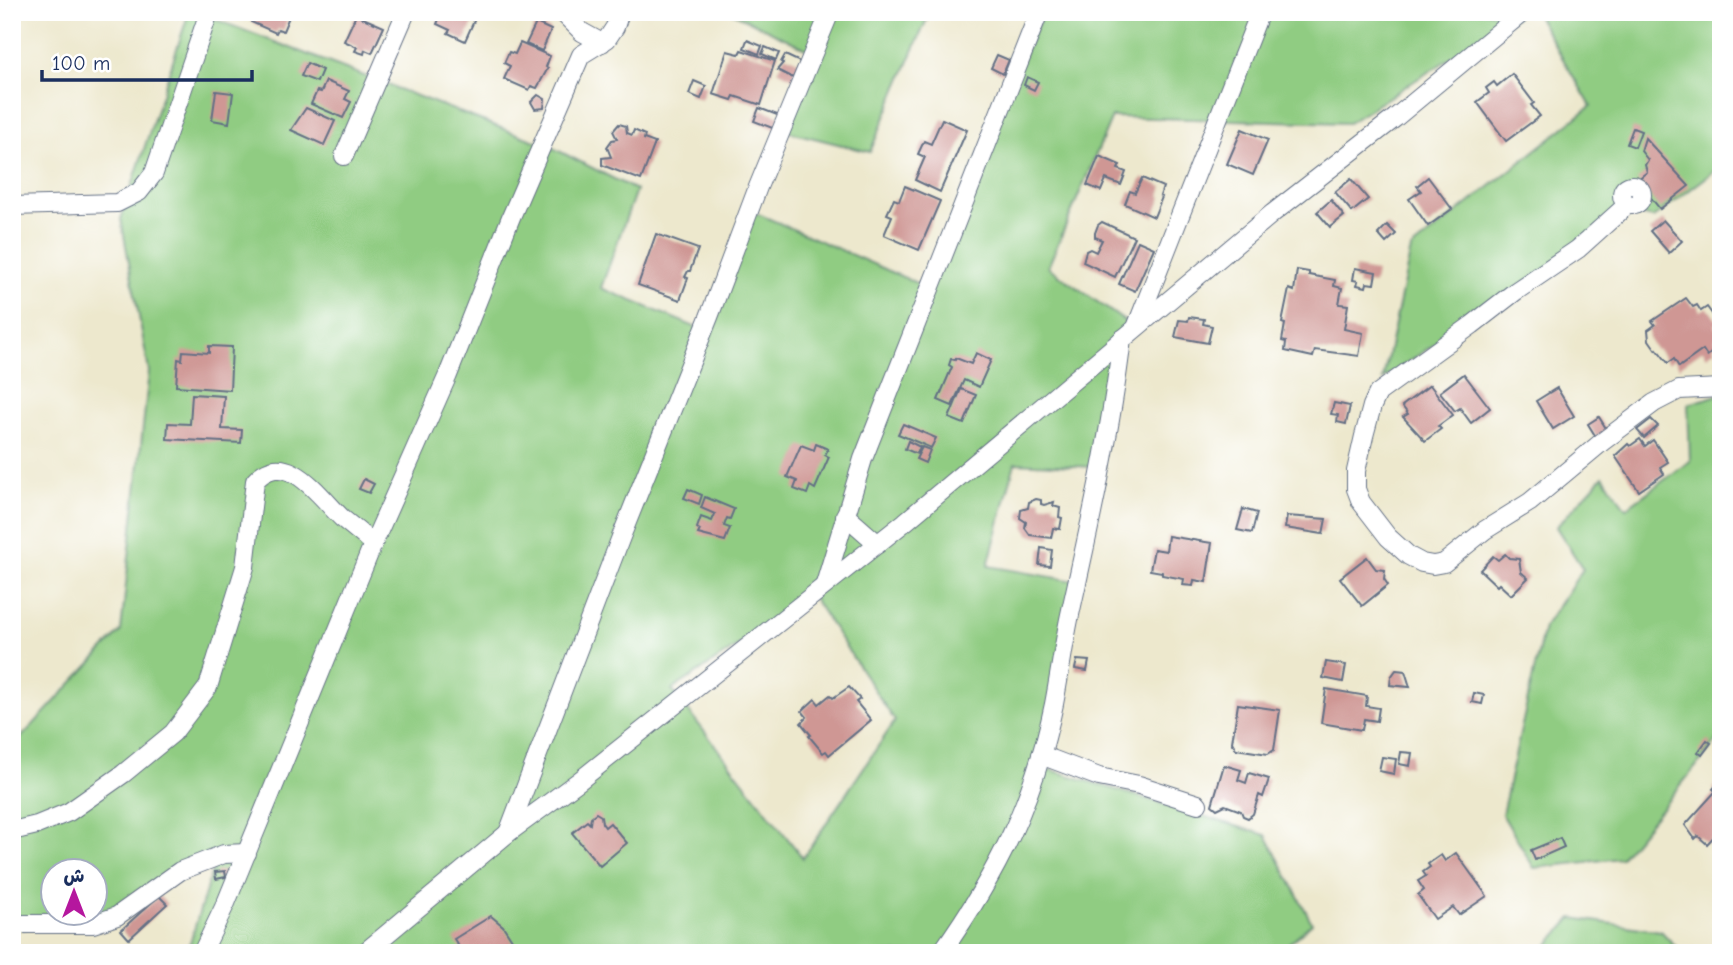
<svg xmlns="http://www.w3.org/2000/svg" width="1733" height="965" font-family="'Comic Neue','Playpen Sans Arabic',sans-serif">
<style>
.green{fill:#90cc82;stroke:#567e70;stroke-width:2;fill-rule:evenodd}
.building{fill:#cf9794}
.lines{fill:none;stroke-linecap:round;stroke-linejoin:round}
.minor-casing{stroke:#647085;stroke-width:20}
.minor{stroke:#fff;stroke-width:18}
</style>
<rect width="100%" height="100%" fill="#fff"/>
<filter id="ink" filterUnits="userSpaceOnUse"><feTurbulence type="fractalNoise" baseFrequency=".0143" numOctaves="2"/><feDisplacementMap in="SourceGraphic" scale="14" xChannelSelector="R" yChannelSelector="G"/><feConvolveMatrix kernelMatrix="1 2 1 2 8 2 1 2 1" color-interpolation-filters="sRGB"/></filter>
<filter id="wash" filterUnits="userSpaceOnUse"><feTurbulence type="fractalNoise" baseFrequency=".00686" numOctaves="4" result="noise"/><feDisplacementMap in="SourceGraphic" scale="28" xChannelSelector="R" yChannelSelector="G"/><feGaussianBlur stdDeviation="1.57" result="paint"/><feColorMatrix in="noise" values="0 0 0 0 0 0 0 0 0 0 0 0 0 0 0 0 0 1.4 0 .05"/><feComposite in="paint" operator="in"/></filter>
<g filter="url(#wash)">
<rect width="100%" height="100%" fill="#ede8cd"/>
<g class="green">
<path d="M189 12H196L551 147 636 190 601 288 702 330 747 209 921 285 1043 12H1523L1348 123 1112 117 1048 267 1127 323 1094 467 1015 463 988 566 1075 581 1038 766 1266 835 1312 923 1278 953H187L213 867 155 887 115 918 12 930V744H15L121 631 149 371 121 219ZM812 596 895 721 803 858 672 690ZM52 870H94V912H52Z"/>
<polygon points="731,12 930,12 870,152 778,129 809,50"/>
<polygon points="1535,12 1721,12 1721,166 1653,218 1629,213 1383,379 1411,249 1591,106"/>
<polygon points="1721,394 1721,736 1621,858 1534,868 1502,814 1544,627 1583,569 1556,527 1603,476 1626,508 1690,461 1688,404"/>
<polygon points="1572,918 1661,931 1682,953 1541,953"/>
</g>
<g id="blocks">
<g class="building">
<polygon points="250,12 291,12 283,31 278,29 276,33 251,22 252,18 248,16"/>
<polygon points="438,12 478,12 465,41 448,33 450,30 437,24 440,17 436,15"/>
<polygon points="356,15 384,27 372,53 365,50 364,54 355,51 357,47 344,41"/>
<polygon points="536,23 551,30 542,51 526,44"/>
<polygon points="747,40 762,46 759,54 744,48"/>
<polygon points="520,43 550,56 546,67 548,68 537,88 531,86 529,90 504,79 510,66 504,63 509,52 515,54"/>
<polygon points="765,47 779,53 776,60 762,54"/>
<polygon points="741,50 775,61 761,105 734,96 732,100 713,94 727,51 739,54"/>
<polygon points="785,55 800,62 793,78 777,70 783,63 781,62"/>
<polygon points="997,55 1009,60 1003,74 991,68"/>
<polygon points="307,63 322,70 317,82 301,76"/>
<polygon points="1512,74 1534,103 1531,105 1540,116 1506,141 1477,102 1489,93 1486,88 1494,82 1497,86"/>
<polygon points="1027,77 1038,82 1034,90 1024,85"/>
<polygon points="326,81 349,91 345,99 351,102 343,118 311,104 317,91 321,92"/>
<polygon points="694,81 706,86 701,99 689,94"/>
<polygon points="216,91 233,93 229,123 212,120"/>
<polygon points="538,95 545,99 544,108 535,109 531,102"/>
<polygon points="306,108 335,121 324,145 291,130"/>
<polygon points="759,108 780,116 775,129 754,121"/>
<polygon points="942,119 967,130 940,192 915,180 925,157 918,154 924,141 931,144"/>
<polygon points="619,124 626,126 627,133 632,135 634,130 645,135 644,139 655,143 641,180 602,165 602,158 611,157 607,147 612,140 617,139 613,131"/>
<polygon points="1633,128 1641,131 1635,147 1627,144"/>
<polygon points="1242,129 1268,140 1253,175 1227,164"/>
<polygon points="1645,138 1689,186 1660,209 1637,180 1647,172 1645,165 1648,160 1641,151"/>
<polygon points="1099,156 1120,165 1118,169 1126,172 1121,185 1106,179 1101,191 1087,185"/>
<polygon points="1428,177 1452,209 1428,226 1409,199 1421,191 1417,186"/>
<polygon points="1142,178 1163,187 1160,196 1162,197 1154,217 1125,204 1130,191 1135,193"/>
<polygon points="1351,179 1368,199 1352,212 1335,192"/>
<polygon points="905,186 940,201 919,250 884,235 892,216 887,214 894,199 899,201"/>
<polygon points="1331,200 1344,216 1330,227 1317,212"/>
<polygon points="1663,220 1682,241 1669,253 1650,231"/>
<polygon points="1102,222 1134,237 1115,277 1083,262 1086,251 1090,249 1096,252 1102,240 1095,237 1095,233 1098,225"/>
<polygon points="1387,225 1396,234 1386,243 1378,234"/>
<polygon points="656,234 698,249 690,271 688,271 685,277 688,278 680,300 638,285"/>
<polygon points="1138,241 1154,248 1135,291 1119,284"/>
<polygon points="1355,268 1376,272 1374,284 1367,283 1366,287 1357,285 1358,281 1353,280"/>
<polygon points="1297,270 1309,272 1309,275 1335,280 1334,286 1342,288 1339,304 1348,305 1344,329 1363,333 1359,356 1315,350 1313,357 1285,351 1286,342 1282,341 1285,324 1282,323 1289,289 1294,291"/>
<polygon points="1686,298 1693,307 1697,305 1701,311 1707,307 1718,322 1714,325 1721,336 1715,339 1718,343 1713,347 1715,350 1707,356 1703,350 1679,367 1674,359 1668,363 1657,349 1656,350 1649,340 1648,330 1655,325 1652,321"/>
<polygon points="1189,317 1204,319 1203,324 1212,326 1208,343 1175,337 1179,320 1188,321"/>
<polygon points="209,346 232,347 230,390 176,386 178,359 182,360 183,351 209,353"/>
<polygon points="976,353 991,360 979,387 964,380 952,406 938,400 952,367 949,365 951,359 955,360 956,358 971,364"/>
<polygon points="1464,374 1490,408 1471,423 1460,408 1455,411 1440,392"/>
<polygon points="1430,385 1453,415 1438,426 1441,429 1425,441 1403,417 1408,414 1402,406"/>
<polygon points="1557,388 1574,416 1553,429 1536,401"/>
<polygon points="961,389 976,395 964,424 949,418"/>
<polygon points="192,394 224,396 222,429 242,430 241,443 167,439 168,423 190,424"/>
<polygon points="1334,403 1350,406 1346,424 1337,422 1338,415 1331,414"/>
<polygon points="1599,417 1607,430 1596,437 1588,424"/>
<polygon points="1651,419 1658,426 1644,438 1637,430"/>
<polygon points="903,424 936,438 931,448 898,434"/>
<polygon points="1640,439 1645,446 1653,440 1668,462 1660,467 1664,474 1639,491 1615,456 1628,444 1630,446"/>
<polygon points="908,441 920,447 917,454 905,449"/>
<polygon points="816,444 828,449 825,455 829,457 815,489 810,486 807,494 794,489 797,481 787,477 801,445 814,450"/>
<polygon points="922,447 930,450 925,463 916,459"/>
<polygon points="364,479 374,484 369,493 359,489"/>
<polygon points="688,489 702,495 699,504 684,498"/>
<polygon points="705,497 734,509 730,519 727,518 724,526 730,528 725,541 698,534 700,530 697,528 701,517 712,521 715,514 701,508"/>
<polygon points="1036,499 1041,500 1041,504 1044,505 1054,502 1053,506 1060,508 1059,517 1062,518 1060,529 1053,528 1051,538 1030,535 1025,528 1026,522 1020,518 1021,510 1028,508 1029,502"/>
<polygon points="1243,509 1257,513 1252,533 1237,530"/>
<polygon points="1287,516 1326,519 1323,534 1285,528"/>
<polygon points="1168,536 1212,543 1206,582 1194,580 1193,586 1183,585 1184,579 1162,575 1162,572 1150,570 1154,549 1166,551"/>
<polygon points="1041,548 1052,550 1050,566 1039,565"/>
<polygon points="1505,554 1509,558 1519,559 1521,572 1528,578 1511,595 1499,584 1497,586 1480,570 1493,556 1498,560"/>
<polygon points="1367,557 1376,569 1385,570 1384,579 1388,585 1362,606 1340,578"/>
<polygon points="1077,660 1089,661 1087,671 1075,669"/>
<polygon points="1326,662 1346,665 1343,682 1323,678"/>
<polygon points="1396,670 1405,671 1410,687 1390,685 1391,677"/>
<polygon points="849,687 860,699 856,702 871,720 829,755 826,751 823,753 809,736 811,735 801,723 807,717 802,711 815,699 819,704 830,695 833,698"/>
<polygon points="1326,689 1367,696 1366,706 1379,708 1377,721 1364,719 1362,730 1321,723"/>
<polygon points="1474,693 1484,695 1482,704 1472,702"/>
<polygon points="1238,704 1280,710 1274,750 1268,754 1236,749 1232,742"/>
<polygon points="1707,740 1711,743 1702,755 1698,752"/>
<polygon points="1401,752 1412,753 1410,766 1399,764"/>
<polygon points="1382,757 1396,759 1394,774 1379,771"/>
<polygon points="1224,765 1241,770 1238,780 1246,783 1249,773 1269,779 1263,797 1259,795 1253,814 1248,818 1243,816 1241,811 1225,805 1217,809 1212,805"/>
<polygon points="1721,780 1721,796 1713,789"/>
<polygon points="1715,792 1721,798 1721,829 1707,844 1698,836 1695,839 1685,825"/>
<polygon points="596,813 601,816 602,823 605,827 610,823 627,843 600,866 572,833 587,821 590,824 591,817"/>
<polygon points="1560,838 1564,847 1535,860 1531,850"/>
<polygon points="1456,853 1487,896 1459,915 1453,907 1435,919 1418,895 1424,890 1418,881 1426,876 1423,872 1430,867 1428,864 1441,855 1445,861"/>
<polygon points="225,871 226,877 216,879 215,872"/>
<polygon points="159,896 167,904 129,939 121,930"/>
<polygon points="491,916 503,926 514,943 499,953 463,953 454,939"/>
</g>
</g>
</g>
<g filter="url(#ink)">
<use href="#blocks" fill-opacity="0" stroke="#647085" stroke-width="2"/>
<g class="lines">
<g class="minor-casing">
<g id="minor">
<polyline points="562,12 582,32 602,43"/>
<polyline points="344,156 406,12"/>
<circle cx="1632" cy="195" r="10"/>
<polyline points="1628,204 1578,249 1516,291 1472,325 1378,393 1372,406 1364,436 1356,471 1356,489 1361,502 1388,537 1409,556 1422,563 1433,565 1444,563 1485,530 1530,502 1602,442 1654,403 1679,390 1721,388"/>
<polyline points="12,206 117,203 139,192 154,173 209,12"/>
<polyline points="1137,325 1260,12"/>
<polyline points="845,515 878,544"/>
<polyline points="825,584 863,459 1039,12"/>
<polyline points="1041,755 1099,777 1139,785 1198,804"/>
<path d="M12 831 37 825 69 812 123 774 173 733 208 687 245 567 255 481C287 445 321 499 343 519 353 527 363 535 373 544"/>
<polyline points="508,833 621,537 709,317 758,187 830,12"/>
<polyline points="12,924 93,924 117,916 180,871 224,854 247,853"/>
<polyline points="202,953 226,903 373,544 448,375 511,217 581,55 607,39 615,27 620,12"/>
<polyline points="364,953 508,833 579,781 905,522 1273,213 1395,118 1523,12"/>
<path d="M941 953C998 873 1034 800 1054 704 1060 673 1064 641 1071 610 1091 520 1111 430 1122 339"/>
</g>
</g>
<use href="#minor" class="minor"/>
</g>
</g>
<rect width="1733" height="965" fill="none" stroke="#fff" stroke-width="42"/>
<g transform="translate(74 892)"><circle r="33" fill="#ffffff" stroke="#a4acbf" stroke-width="2"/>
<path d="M0-5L12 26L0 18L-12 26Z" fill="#b5179e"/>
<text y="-10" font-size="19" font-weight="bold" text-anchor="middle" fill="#1b2f5e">ش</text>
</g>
<path d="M42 70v10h210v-10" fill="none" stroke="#1b2f5e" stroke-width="3.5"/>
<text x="52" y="70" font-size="21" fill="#1b2f5e" stroke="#ffffff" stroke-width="5" paint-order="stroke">100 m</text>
</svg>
